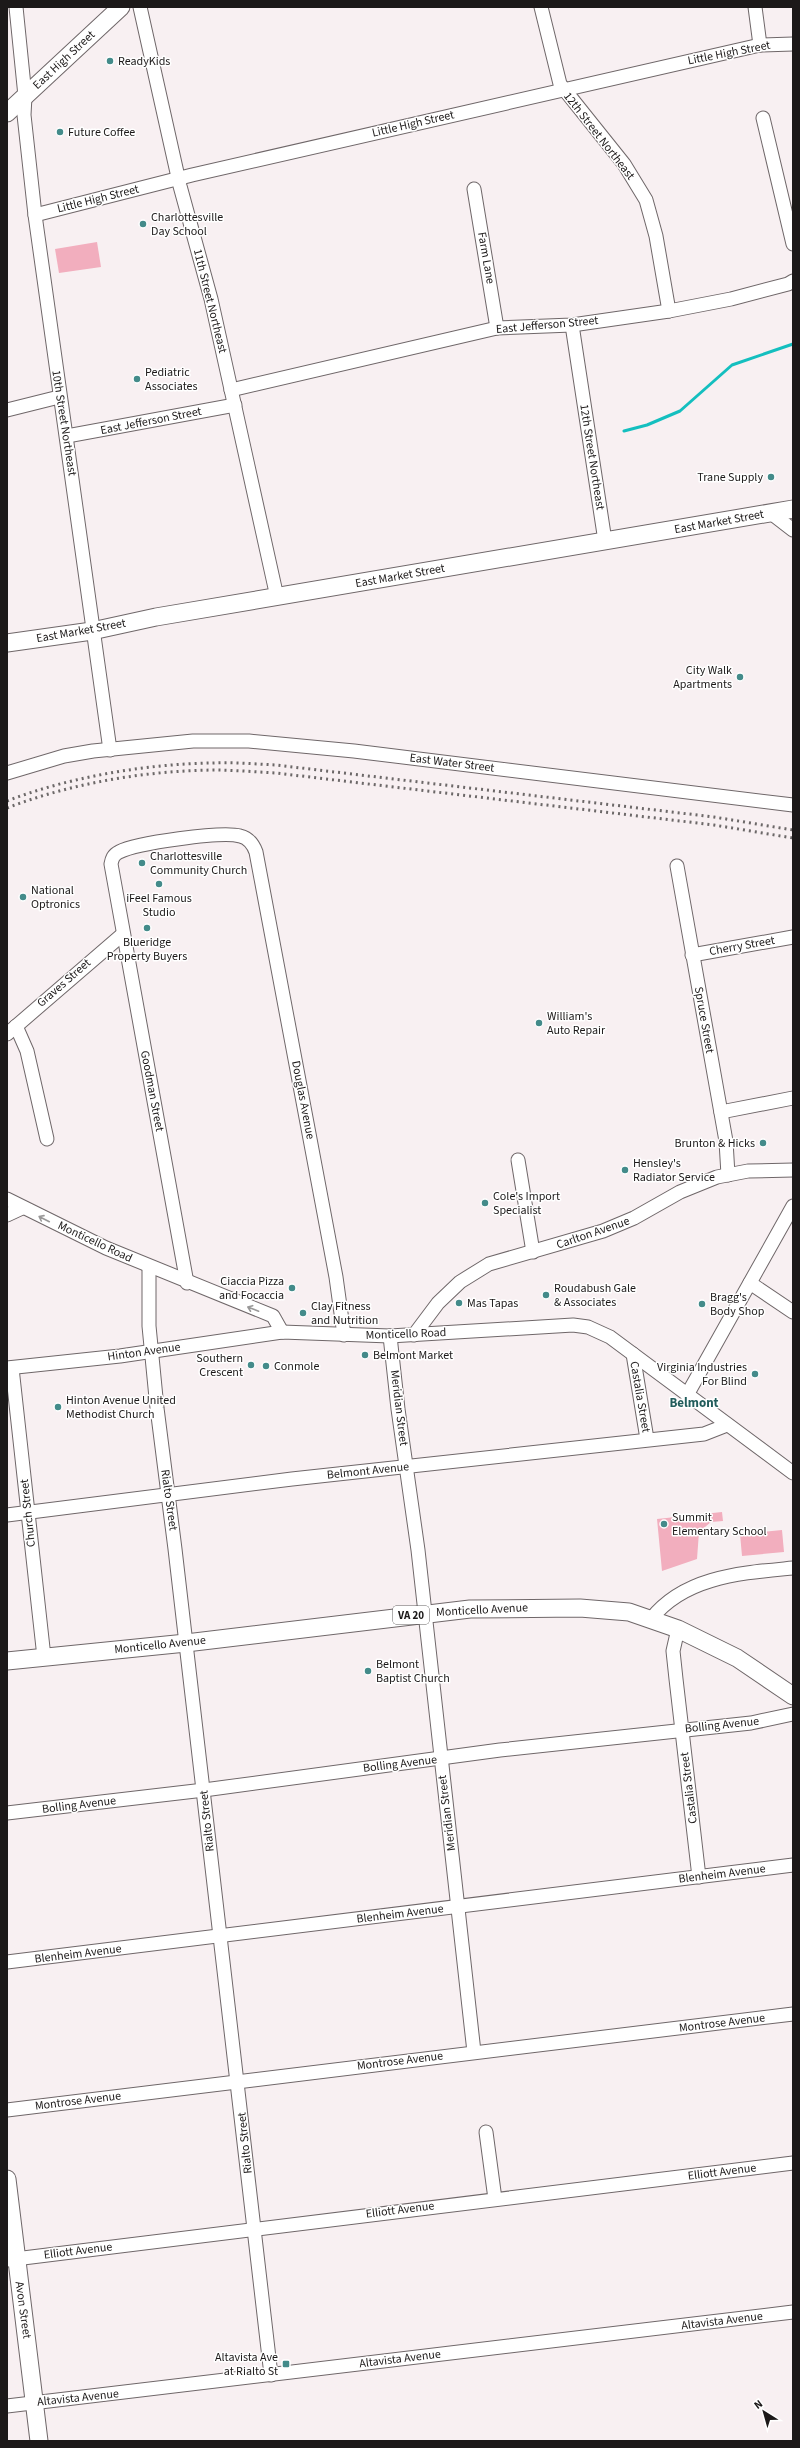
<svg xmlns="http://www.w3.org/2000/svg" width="800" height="2448" font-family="'Source Sans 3',sans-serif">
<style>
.green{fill:#f2aebe}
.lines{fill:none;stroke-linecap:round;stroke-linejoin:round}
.stream{stroke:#14bfbf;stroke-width:3}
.minor-casing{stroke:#6f6769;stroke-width:15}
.major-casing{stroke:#6f6769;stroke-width:19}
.minor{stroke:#fff;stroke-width:13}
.major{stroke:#fff;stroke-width:17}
.rail{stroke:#6c6868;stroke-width:3;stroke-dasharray:2 4;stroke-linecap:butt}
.oneway{stroke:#999898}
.poi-dot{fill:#438b8a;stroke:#fff;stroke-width:1.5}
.labels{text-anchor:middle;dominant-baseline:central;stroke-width:3;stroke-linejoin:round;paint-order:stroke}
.shield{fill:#fff;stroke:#605e5e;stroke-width:1}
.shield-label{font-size:11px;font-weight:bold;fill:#1c1919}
.street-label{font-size:12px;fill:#1c1919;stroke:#fff}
.poi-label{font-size:12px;fill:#1c1919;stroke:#fff;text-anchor:start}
.neighbourhood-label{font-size:13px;font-weight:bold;fill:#225d5c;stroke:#fff}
</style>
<rect width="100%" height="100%" fill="#f8f0f2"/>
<g class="green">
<polygon points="97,242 101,267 59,273 55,249"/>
<polygon points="722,1512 723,1521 711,1522 699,1532 697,1559 662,1571 657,1519"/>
<polygon points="782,1530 784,1552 742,1556 740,1534"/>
</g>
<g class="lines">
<polyline class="stream" points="624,431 647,425 680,411 732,365 793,344"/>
<g class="minor-casing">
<g id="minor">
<polyline points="16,7 25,96 24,115 35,215 110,750"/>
<polyline points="140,7 180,186 211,299 277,597"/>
<polyline points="541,7 560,84 624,164 646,200 656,236 669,311"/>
<polyline points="755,7 760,45"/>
<polyline points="763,118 793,244"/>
<polyline points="474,189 497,328"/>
<polyline points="35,215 192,175 760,45 793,44"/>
<polyline points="572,325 605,541"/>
<polyline points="231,390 497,328 572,325 669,311 731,299 788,284 793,281"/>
<polyline points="7,410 59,397"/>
<polyline points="67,436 235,405"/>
<polyline points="771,513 793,530"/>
<polyline points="7,773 64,756 93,751 193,741 249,741 354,751 793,805"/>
<polyline points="677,866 726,1141 728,1175"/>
<polyline points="692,955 793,937"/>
<polyline points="16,1026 27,1051 47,1139"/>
<polyline points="7,1034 123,934"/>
<polyline points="721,1112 793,1098"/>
<polyline points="518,1160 533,1252"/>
<polyline points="7,1199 106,1248 273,1316 282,1332"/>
<polyline points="7,1215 22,1208"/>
<polyline points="149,1267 149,1326 157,1408 175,1549 271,2375"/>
<path d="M187 1283 111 864C112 859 113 855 119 852 136 843 222 831 240 836 249 838 253 844 256 852L336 1277 344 1335"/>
<polyline points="750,1283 793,1312"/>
<polyline points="414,1335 438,1303 460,1282 489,1264 603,1231 634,1218 680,1192 717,1177 748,1171 793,1170"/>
<polyline points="390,1336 398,1409 418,1550 474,2052"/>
<polyline points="633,1354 647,1439"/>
<polyline points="7,1368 120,1356 282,1332 390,1336 573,1325 588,1327 610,1337 793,1473"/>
<polyline points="12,1368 44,1657"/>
<polyline points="687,1395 793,1206"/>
<polyline points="7,1515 292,1479 704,1434 727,1425"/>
<path d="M651 1619C685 1576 742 1573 793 1568"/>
<polyline points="678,1629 673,1651 676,1679 699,1877"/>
<polyline points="7,1813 204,1790 500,1750 751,1723 793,1714"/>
<polyline points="7,1962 793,1865"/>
<polyline points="7,2110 793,2014"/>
<polyline points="486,2132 495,2199"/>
<polyline points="7,2260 793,2163"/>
<polyline points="7,2406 793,2312"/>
</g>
</g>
<g class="major-casing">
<g id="major">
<polyline points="7,113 121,7"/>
<polyline points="7,643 92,631 156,617 793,509"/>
<polyline points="7,1661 186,1643 470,1609 580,1608 629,1612 678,1629 737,1658 793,1696"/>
<polyline points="7,2179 39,2441"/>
</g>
</g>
<use href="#minor" class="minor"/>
<use href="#major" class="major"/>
<g class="rail">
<path d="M7 801C69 777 146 764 212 763 233 762 255 764 276 765L714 817 793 830"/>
<path d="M7 808C72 783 144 771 213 770 234 770 255 772 276 773L714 825 793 838"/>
</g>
</g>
<defs><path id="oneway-shaft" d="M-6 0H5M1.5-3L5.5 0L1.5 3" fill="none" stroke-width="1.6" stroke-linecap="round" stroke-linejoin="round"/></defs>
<g class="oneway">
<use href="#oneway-shaft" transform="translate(44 1219) rotate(-153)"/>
<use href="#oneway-shaft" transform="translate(253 1309) rotate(-159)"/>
</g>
<g class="poi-dot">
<circle cx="110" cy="61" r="4"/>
<circle cx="60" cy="132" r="4"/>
<circle cx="143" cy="224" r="4"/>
<circle cx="137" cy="379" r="4"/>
<circle cx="771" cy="477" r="4"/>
<circle cx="740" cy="677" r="4"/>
<circle cx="142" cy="863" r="4"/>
<circle cx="159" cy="884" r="4"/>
<circle cx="23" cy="897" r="4"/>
<circle cx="147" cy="928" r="4"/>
<circle cx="539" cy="1023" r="4"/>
<circle cx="763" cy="1143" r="4"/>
<circle cx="625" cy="1170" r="4"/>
<circle cx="485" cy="1203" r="4"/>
<circle cx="292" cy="1288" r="4"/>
<circle cx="546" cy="1295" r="4"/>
<circle cx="459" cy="1303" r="4"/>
<circle cx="702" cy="1304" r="4"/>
<circle cx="303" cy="1313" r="4"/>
<circle cx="365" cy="1355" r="4"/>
<circle cx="251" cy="1365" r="4"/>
<circle cx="266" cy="1366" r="4"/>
<circle cx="755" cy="1374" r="4"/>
<circle cx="58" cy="1407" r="4"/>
<circle cx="664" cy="1524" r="4"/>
<circle cx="368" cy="1671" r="4"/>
<rect x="282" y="2360" width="8" height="8" rx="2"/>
</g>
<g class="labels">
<rect class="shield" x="393" y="1606" width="36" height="18" rx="3"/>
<g class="shield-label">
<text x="411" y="1615">VA 20</text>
</g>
<g class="street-label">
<text transform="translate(729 53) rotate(-11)">Little High Street</text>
<text transform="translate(64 60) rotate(-43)">East High Street</text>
<text transform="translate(413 124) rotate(-13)">Little High Street</text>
<text transform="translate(599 136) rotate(52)">12th Street Northeast</text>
<text transform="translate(98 199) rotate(-14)">Little High Street</text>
<text transform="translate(486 258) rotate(80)">Farm Lane</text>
<text transform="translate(210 301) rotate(76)">11th Street Northeast</text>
<text transform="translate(547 325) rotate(-5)">East Jefferson Street</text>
<text transform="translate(151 421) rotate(-11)">East Jefferson Street</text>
<text transform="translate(64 423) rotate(81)">10th Street Northeast</text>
<text transform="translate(592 457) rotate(81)">12th Street Northeast</text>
<text transform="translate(719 522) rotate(-10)">East Market Street</text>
<text transform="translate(400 576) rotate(-10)">East Market Street</text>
<text transform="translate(81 631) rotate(-10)">East Market Street</text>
<text transform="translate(452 763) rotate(7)">East Water Street</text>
<text transform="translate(742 946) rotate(-10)">Cherry Street</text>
<text transform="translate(64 983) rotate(-41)">Graves Street</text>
<text transform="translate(704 1020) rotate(80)">Spruce Street</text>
<text transform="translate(152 1091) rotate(79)">Goodman Street</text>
<text transform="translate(303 1100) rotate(79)">Douglas Avenue</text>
<text transform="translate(593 1233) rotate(-19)">Carlton Avenue</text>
<text transform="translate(95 1242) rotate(25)">Monticello Road</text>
<text transform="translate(406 1334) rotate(-2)">Monticello Road</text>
<text transform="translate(144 1352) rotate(-8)">Hinton Avenue</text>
<text transform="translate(640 1397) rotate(80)">Castalia Street</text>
<text transform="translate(399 1408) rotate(83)">Meridian Street</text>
<text transform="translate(368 1471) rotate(-6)">Belmont Avenue</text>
<text transform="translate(169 1500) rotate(82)">Rialto Street</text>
<text transform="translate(28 1513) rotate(-96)">Church Street</text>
<text transform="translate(482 1610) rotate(-3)">Monticello Avenue</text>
<text transform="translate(160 1645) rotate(-6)">Monticello Avenue</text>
<text transform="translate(722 1725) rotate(-6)">Bolling Avenue</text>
<text transform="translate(400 1764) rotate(-7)">Bolling Avenue</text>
<text transform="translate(689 1788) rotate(-97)">Castalia Street</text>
<text transform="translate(79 1805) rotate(-7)">Bolling Avenue</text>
<text transform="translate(447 1813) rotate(-97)">Meridian Street</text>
<text transform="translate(207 1821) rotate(-96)">Rialto Street</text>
<text transform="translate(722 1874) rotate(-7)">Blenheim Avenue</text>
<text transform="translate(400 1914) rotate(-7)">Blenheim Avenue</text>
<text transform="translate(78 1954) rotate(-7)">Blenheim Avenue</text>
<text transform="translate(722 2023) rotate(-7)">Montrose Avenue</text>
<text transform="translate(400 2061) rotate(-7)">Montrose Avenue</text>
<text transform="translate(78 2101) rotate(-7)">Montrose Avenue</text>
<text transform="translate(245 2143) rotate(-96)">Rialto Street</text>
<text transform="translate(722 2172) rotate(-7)">Elliott Avenue</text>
<text transform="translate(400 2210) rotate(-7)">Elliott Avenue</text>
<text transform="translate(78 2251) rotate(-7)">Elliott Avenue</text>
<text transform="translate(23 2310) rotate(82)">Avon Street</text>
<text transform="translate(722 2321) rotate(-7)">Altavista Avenue</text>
<text transform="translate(400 2359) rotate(-7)">Altavista Avenue</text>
<text transform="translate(78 2398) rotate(-6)">Altavista Avenue</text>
</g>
<g class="poi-label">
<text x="118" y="61">ReadyKids</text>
<text x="68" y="132">Future Coffee</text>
<text x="151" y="217">Charlottesville<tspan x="151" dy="14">Day School</tspan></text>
<text x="145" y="372">Pediatric<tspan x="145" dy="14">Associates</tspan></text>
<text x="763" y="477" text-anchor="end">Trane Supply</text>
<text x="732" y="670" text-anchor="end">City Walk<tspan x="732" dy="14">Apartments</tspan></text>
<text x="150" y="856">Charlottesville<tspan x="150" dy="14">Community Church</tspan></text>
<text x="31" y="890">National<tspan x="31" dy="14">Optronics</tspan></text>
<text x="159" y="898" text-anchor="middle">iFeel Famous<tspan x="159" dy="14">Studio</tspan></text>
<text x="147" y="942" text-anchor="middle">Blueridge<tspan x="147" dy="14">Property Buyers</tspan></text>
<text x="547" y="1016">William's<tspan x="547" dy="14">Auto Repair</tspan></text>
<text x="755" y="1143" text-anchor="end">Brunton &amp; Hicks</text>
<text x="633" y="1163">Hensley's<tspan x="633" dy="14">Radiator Service</tspan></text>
<text x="493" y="1196">Cole's Import<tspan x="493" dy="14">Specialist</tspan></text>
<text x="284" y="1281" text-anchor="end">Ciaccia Pizza<tspan x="284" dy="14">and Focaccia</tspan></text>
<text x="554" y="1288">Roudabush Gale<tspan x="554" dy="14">&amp; Associates</tspan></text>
<text x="710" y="1297">Bragg's<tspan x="710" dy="14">Body Shop</tspan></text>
<text x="467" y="1303">Mas Tapas</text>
<text x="311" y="1306">Clay Fitness<tspan x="311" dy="14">and Nutrition</tspan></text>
<text x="373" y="1355">Belmont Market</text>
<text x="243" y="1358" text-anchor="end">Southern<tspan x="243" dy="14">Crescent</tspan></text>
<text x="274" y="1366">Conmole</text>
<text x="747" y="1367" text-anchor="end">Virginia Industries<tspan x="747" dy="14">For Blind</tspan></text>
<text x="66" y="1400">Hinton Avenue United<tspan x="66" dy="14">Methodist Church</tspan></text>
<text x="672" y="1517">Summit<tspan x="672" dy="14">Elementary School</tspan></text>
<text x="376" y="1664">Belmont<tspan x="376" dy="14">Baptist Church</tspan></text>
<text x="278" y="2357" text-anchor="end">Altavista Ave<tspan x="278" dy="14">at Rialto St</tspan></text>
</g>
<g class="neighbourhood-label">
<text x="694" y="1403">Belmont</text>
</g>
</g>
<rect width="800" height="2448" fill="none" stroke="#1c1919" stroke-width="16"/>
<g transform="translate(764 2412) rotate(323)" stroke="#ffffff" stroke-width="3" paint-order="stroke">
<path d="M0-3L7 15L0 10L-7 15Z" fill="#1c1919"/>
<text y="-6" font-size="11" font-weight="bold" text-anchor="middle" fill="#1c1919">N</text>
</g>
</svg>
